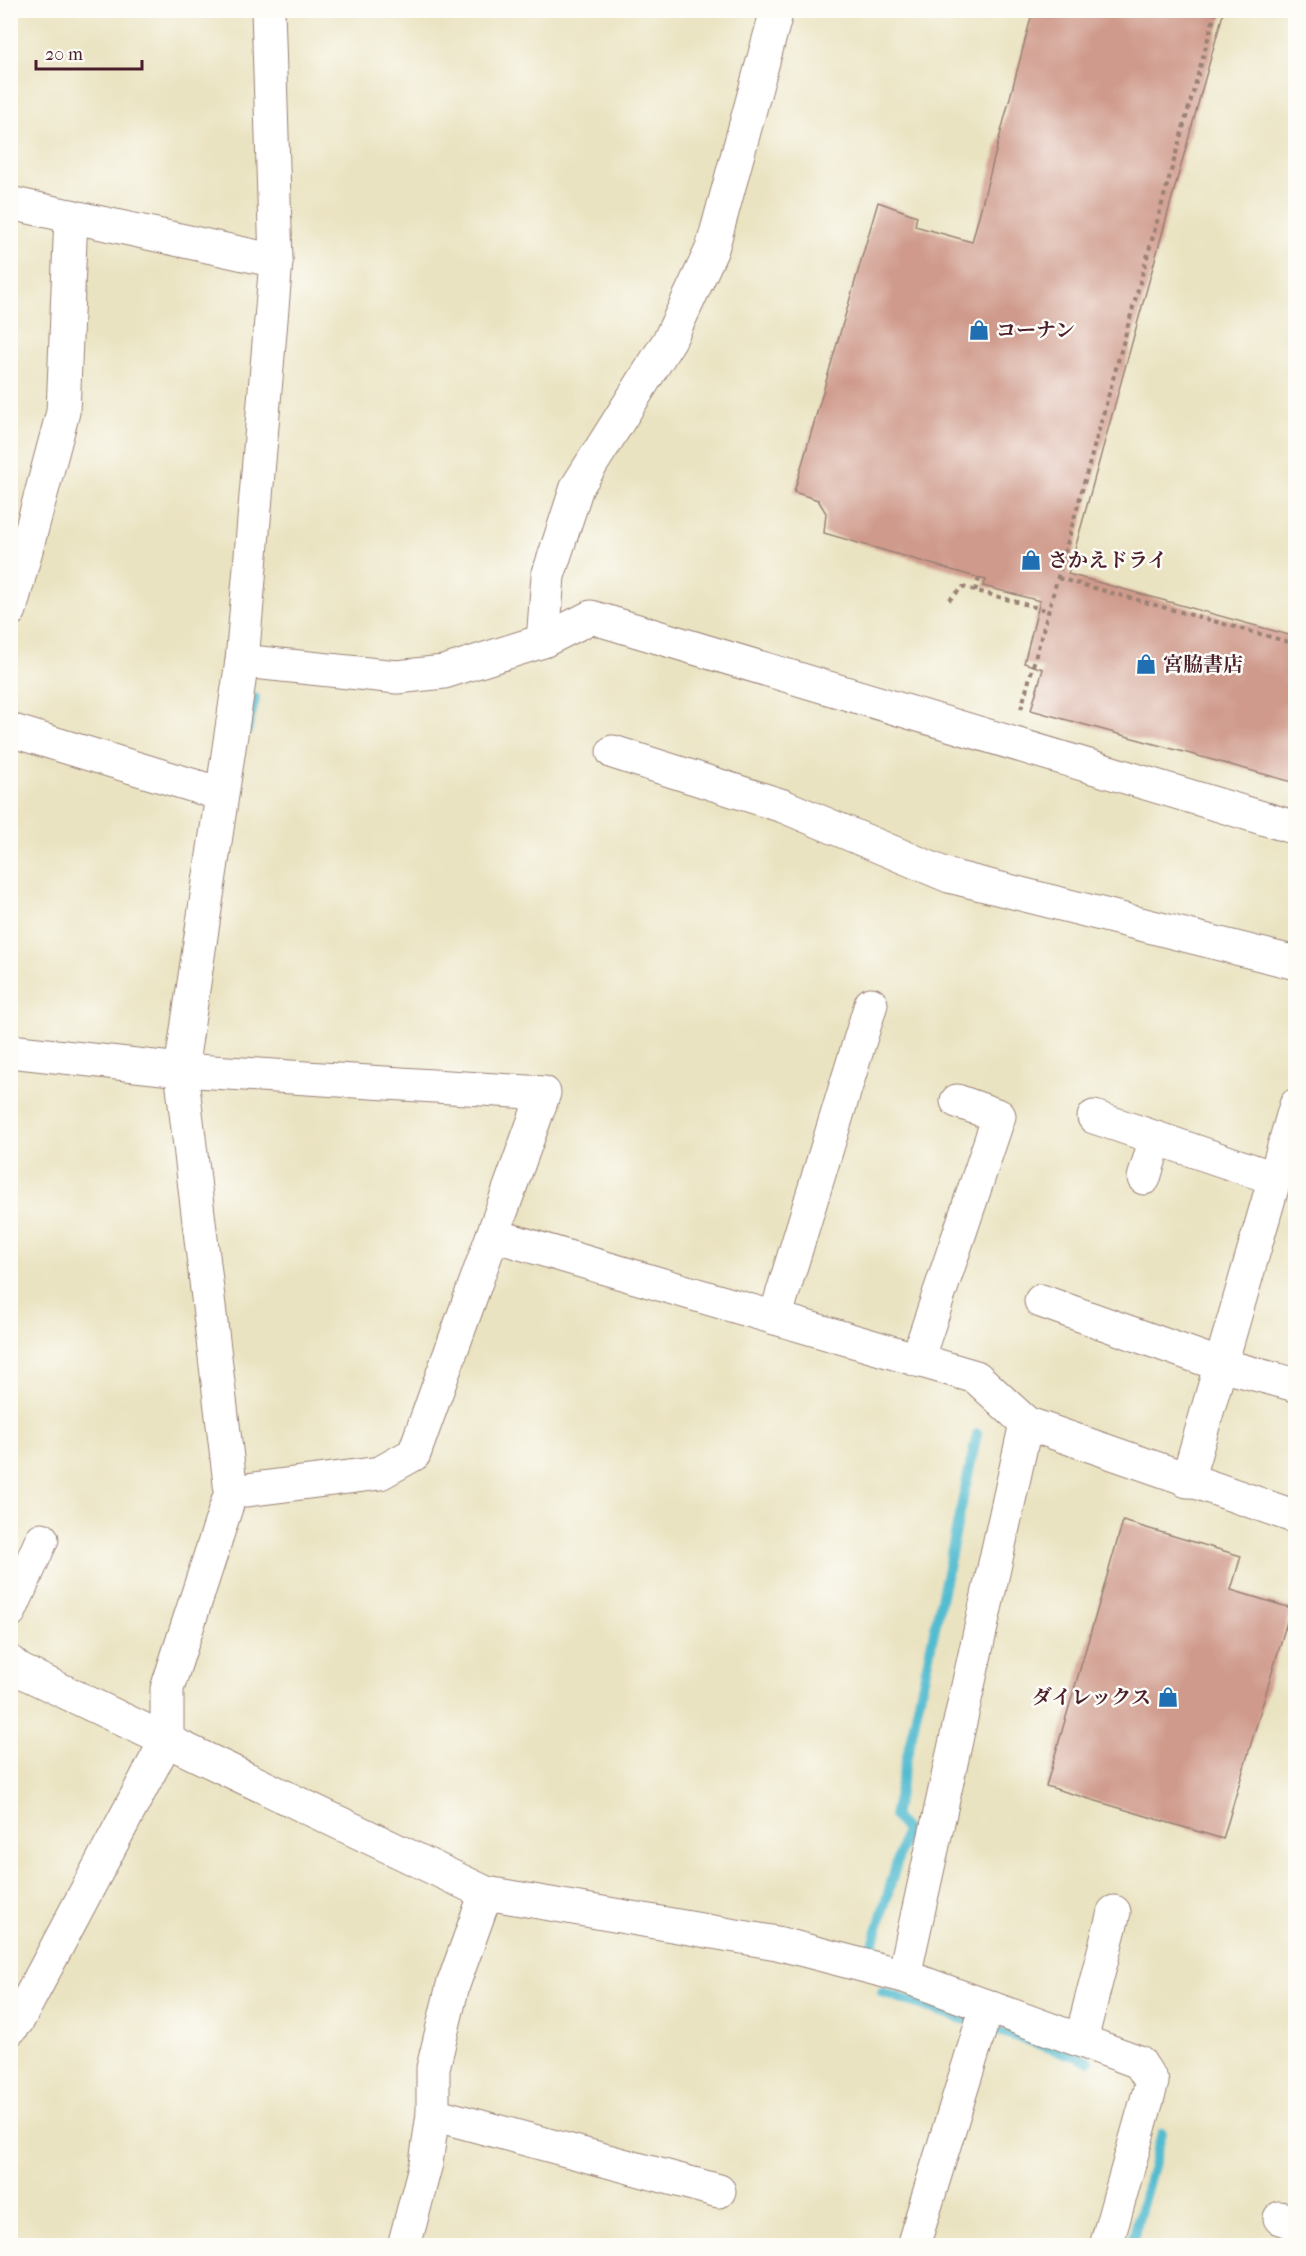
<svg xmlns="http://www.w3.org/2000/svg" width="1306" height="2256" font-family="'IM FELL French Canon','Noto Serif JP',serif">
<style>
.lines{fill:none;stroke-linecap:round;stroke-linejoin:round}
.stream{stroke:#53bcd0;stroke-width:10}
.building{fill:#cf9a8b}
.minor-casing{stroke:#9a8176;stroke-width:35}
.path{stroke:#9a8176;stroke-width:4;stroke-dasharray:4.5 4.5;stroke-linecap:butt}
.minor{stroke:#fff;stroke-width:33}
.labels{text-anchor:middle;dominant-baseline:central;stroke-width:5;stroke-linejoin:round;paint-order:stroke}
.poi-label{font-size:20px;font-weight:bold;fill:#4a1f2b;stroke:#fdfcf7;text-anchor:start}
</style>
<rect width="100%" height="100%" fill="#fdfcf7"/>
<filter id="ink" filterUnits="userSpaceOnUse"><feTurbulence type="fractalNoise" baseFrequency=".0167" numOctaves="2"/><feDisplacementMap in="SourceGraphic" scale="12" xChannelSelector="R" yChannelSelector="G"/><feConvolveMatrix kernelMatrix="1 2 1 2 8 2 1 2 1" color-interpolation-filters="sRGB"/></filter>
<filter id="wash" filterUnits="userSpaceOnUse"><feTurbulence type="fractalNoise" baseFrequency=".008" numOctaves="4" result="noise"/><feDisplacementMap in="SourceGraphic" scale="24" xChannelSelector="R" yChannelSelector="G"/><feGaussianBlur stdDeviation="1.35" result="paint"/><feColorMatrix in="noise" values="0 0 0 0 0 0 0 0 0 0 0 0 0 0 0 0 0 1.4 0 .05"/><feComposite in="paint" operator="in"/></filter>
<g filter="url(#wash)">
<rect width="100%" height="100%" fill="#eae3c1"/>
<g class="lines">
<g class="stream">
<polyline points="247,731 255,698"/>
<polyline points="873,1945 906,1831 894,1816 977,1434"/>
<polyline points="882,1992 1089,2061"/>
<polyline points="1131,2246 1162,2133"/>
</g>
</g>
<g id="blocks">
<g class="building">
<polygon points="1033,10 1224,10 1068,574 1296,637 1296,783 1031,710 1043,669 1024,663 1040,601 983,586 986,580 824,533 826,513 818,500 794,492 878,202 917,216 915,226 972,242"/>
<polygon points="1123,1521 1241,1556 1231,1590 1291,1608 1223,1839 1046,1786"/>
</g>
</g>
</g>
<g filter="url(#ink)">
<use href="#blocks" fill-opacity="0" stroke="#9a8176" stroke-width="1.5"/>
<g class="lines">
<g class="minor-casing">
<g id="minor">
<polyline points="10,203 276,261"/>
<polyline points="10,610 63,412 71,216"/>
<polyline points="543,641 591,617 1296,828"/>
<polyline points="242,661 397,677 444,672 543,641 548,576 577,487 670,339 712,249 777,10"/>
<polyline points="10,730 221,794"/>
<polyline points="613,752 783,806 949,876 1296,963"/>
<polyline points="10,1051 181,1070 544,1093 414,1454 380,1473 231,1492"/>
<polyline points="1094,1117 1274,1178"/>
<polyline points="1144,1178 1156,1138"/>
<polyline points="493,1235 976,1377 1026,1423 1296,1517"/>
<polyline points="1041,1301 1221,1365 1296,1385"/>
<polyline points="775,1318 871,1004"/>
<polyline points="917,1360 999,1116 957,1101"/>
<polyline points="1187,1481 1296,1105"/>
<polyline points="10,1611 42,1539"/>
<polyline points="10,1662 19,1670 486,1893 777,1943 904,1976 1139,2062 1152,2082 1106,2246"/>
<polyline points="904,1976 1026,1423"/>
<polyline points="10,2029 18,2020 167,1739 167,1689 231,1492 181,1070 242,661 276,261 268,10"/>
<polyline points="1081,2040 1114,1912"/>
<polyline points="433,2114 719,2191"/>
<polyline points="1280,2218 1296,2223"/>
<polyline points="404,2246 426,2163 433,2114 433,2068 453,1985 486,1893"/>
<polyline points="913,2246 987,2006"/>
</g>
</g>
<g class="path">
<polyline points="1058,578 1296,644"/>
<polyline points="975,591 979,578"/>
<polyline points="949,600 963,587 1049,611"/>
<polyline points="1021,709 1216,10"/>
</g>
<use href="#minor" class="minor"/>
</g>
</g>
<defs>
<g id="shop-bare" transform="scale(1.62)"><path d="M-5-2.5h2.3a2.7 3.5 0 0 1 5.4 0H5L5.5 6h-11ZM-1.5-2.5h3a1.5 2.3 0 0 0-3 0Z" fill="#1f6fb2" stroke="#fdfcf7" stroke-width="2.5" paint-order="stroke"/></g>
</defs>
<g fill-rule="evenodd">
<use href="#shop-bare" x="979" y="330"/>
<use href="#shop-bare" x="1031" y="560"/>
<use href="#shop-bare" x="1146" y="664"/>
<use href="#shop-bare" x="1168" y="1697"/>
</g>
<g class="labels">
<g class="poi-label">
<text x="996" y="330">コーナン</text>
<text x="1048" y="560">さかえドライ</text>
<text x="1163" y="664">宮脇書店</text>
<text x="1151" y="1697" text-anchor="end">ダイレックス</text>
</g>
</g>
<rect width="1306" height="2256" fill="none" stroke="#fdfcf7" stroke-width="36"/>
<path d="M36 60v9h106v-9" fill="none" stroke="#4a1f2b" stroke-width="3"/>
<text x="45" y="60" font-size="18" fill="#4a1f2b" stroke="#fdfcf7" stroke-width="4.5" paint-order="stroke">20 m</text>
</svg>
